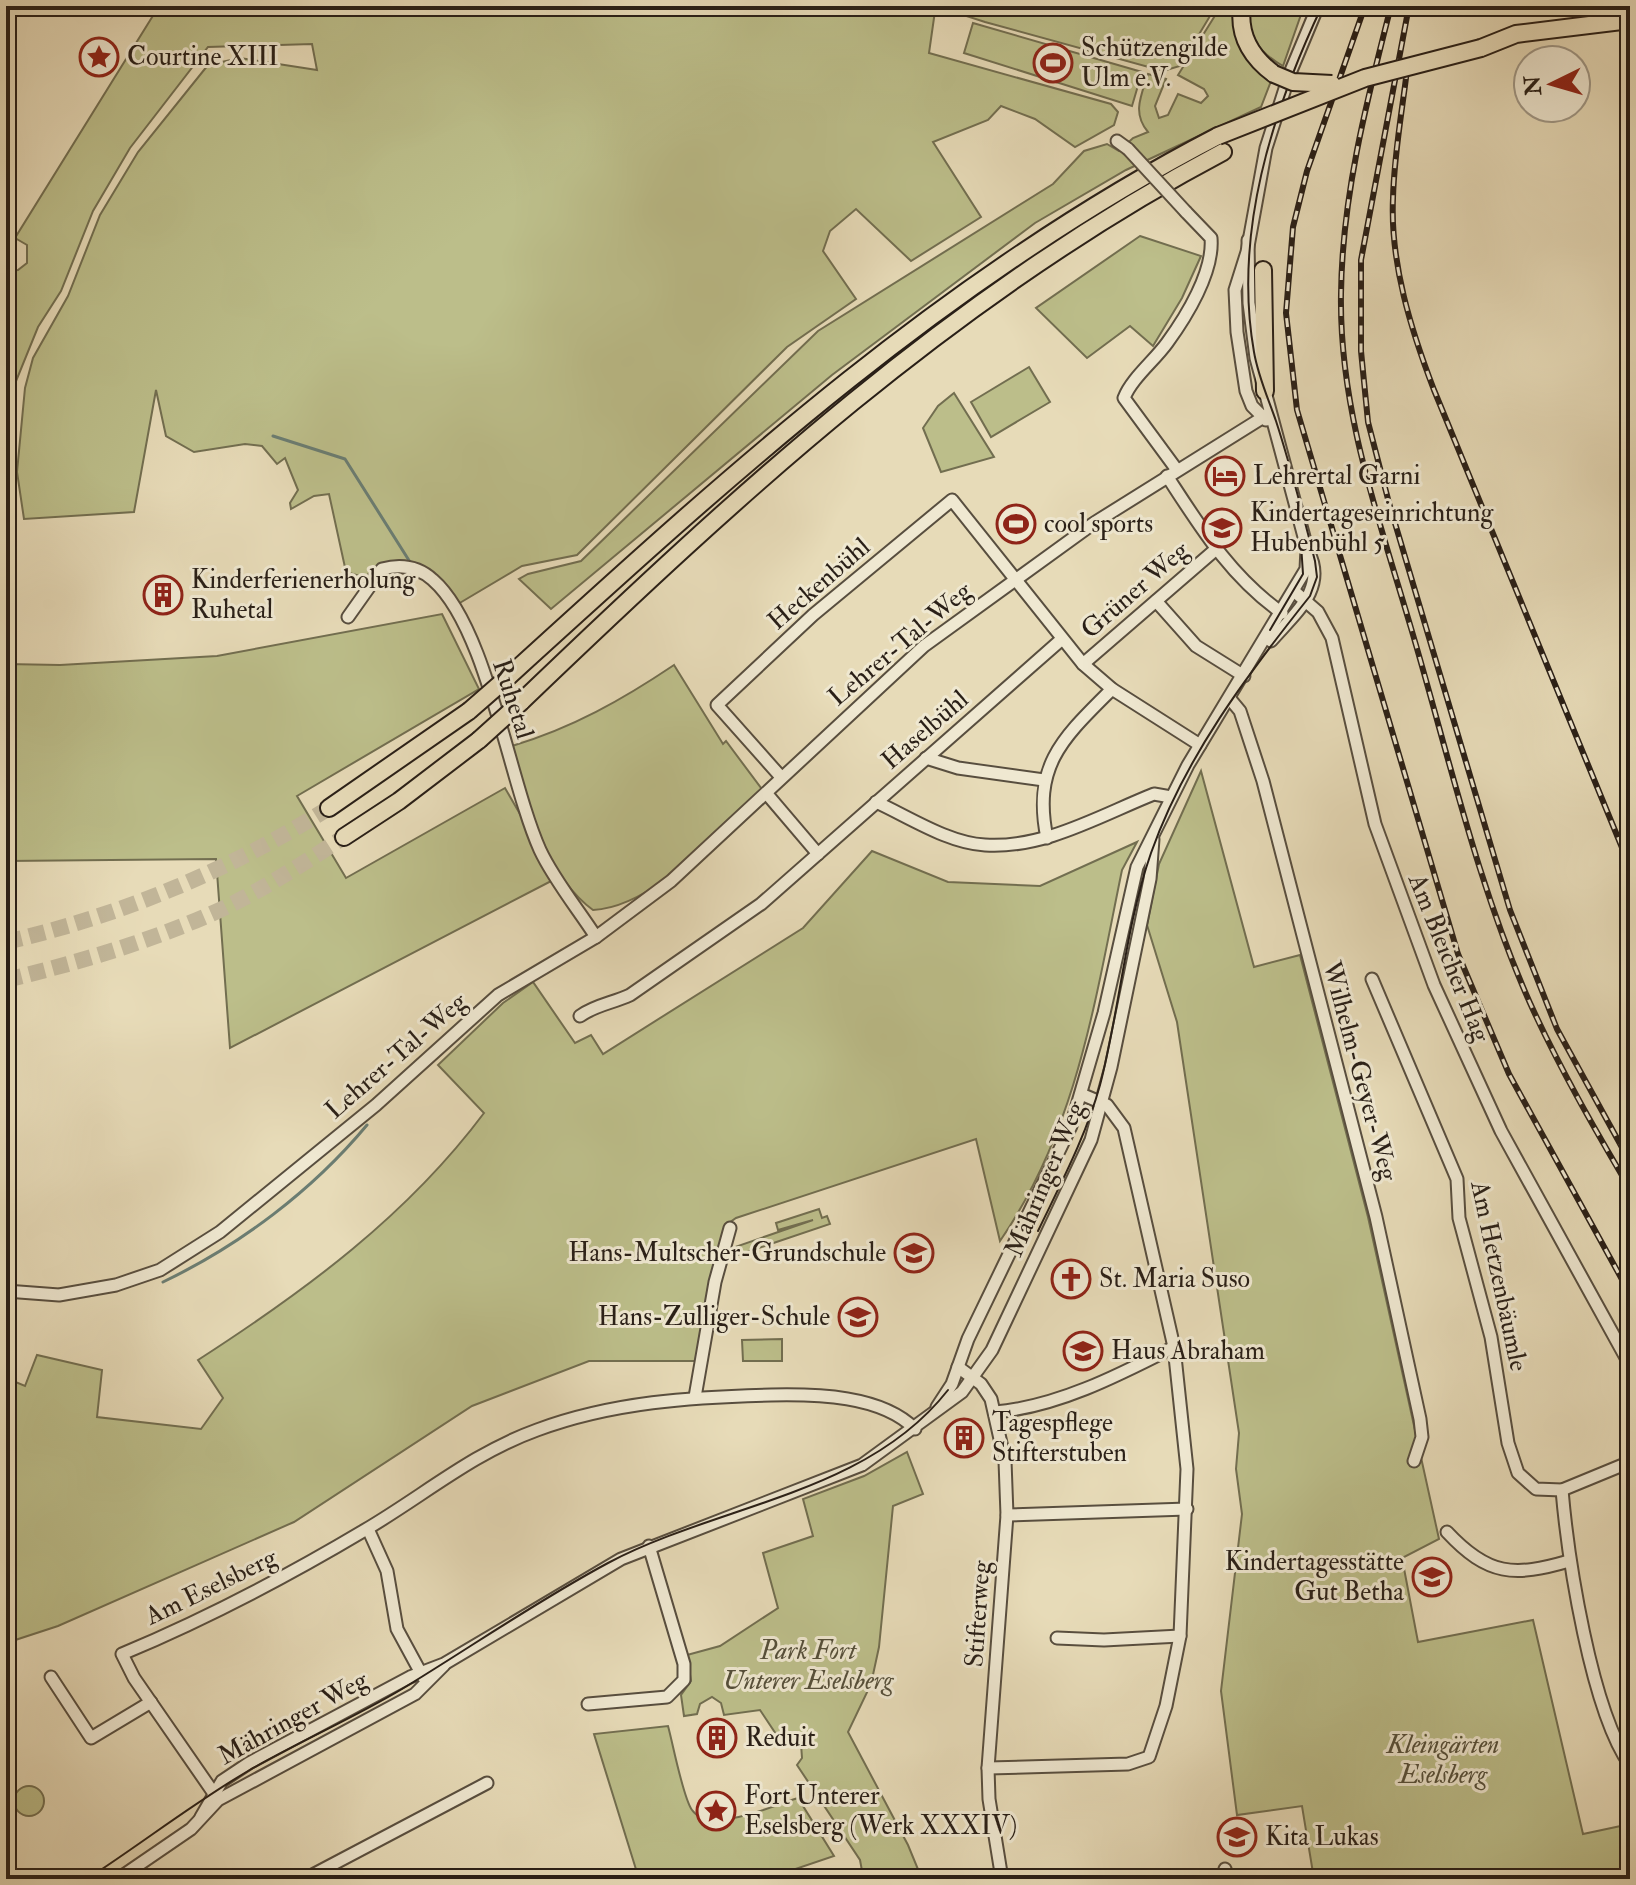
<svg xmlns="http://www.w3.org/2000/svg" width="1636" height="1885" font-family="'IM FELL Double Pica',serif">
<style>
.green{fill:#bcbe8a;stroke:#726e50;stroke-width:2}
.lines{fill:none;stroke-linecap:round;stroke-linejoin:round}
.stream{stroke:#6b7d72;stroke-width:3}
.highway-tunnel{stroke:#c1b598;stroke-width:16;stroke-dasharray:16 8;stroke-linecap:butt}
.minor-casing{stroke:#584e3f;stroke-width:15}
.highway-casing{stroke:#291f17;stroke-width:20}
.minor{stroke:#efe8d1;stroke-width:11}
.highway{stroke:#e7dbb8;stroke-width:16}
.tram{stroke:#291f17;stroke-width:2}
.rail-casing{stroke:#291f17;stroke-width:6}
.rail{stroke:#efe8d1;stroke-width:3;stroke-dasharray:9;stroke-linecap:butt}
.minor-bridge-casing{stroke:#584e3f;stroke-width:15;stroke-linecap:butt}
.highway-bridge-casing{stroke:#291f17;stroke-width:20;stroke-linecap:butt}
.minor-bridge{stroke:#efe8d1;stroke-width:11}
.highway-bridge{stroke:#e7dbb8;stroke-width:16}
.labels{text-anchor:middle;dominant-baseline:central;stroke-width:6;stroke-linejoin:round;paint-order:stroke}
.poi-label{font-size:26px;fill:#291f17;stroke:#efe8d1;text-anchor:start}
.street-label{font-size:26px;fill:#291f17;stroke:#efe8d1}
.park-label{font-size:26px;font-style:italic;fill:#554f3a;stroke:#efe8d1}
</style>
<rect width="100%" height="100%" fill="#e7dbb8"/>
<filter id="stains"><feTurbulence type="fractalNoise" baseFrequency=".0025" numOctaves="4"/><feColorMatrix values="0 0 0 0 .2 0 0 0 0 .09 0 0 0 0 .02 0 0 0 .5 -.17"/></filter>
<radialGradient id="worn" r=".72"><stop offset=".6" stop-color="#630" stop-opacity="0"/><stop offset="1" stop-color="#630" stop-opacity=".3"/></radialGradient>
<g class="green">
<path d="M159 6H914L935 11 929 53 1111 104 1118 112 1114 125 1075 147 1035 119 1001 106 988 120 933 142 981 217 911 261 856 209 830 231 823 251 856 299 787 347 577 555 522 566 458 604C441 579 418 552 384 563 375 566 371 574 363 577L346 572 329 494 314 496 291 509 290 503 298 490 285 458 277 464 262 446 245 444 194 452 166 436 156 390 134 512 24 519 17 472 25 388 33 358 68 296 100 215 138 152 208 65 240 58 317 70 312 44 208 47 130 148 93 211 61 291 38 327 14 386 7 473 16 521 6 592V271L18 270 27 263V245L15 238Z"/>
<polygon points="955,6 1216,6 1180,66 1163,71 985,22 960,14"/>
<path d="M1221 6H1236L1271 81 1261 107 1126 170 1035 223 832 375 551 609 519 579 528 574 581 561 818 331 1053 184 1084 151 1107 144 1119 151 1133 138 1148 132C1132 113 1141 96 1148 74L1166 79 1155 106 1159 118 1168 115 1178 94 1201 103 1208 96 1204 89 1178 75Z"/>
<path d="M1250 6H1304L1283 66C1258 52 1247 35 1250 6Z"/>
<polygon points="973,23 1142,72 1132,106 964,53"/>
<polygon points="1140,236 1201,256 1182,298 1153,346 1130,326 1087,358 1036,308"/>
<polygon points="1029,367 1050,402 991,437 971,402"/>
<polygon points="954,393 994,457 941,472 923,428 938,406"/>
<polygon points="442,614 479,689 297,796 346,878 505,788 557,878 230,1048 216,859 6,861 6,664 60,665 217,656"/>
<path d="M674 665 723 744 726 741 764 792C720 831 654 907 593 910 544 874 528 801 512 746 572 728 622 700 674 665Z"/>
<polygon points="1201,771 1254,967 1300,955 1368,1217 1439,1539 1402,1558 1418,1642 1533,1620 1583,1834 1630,1824 1630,1879 1314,1879 1302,1806 1237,1815 1221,1691 1242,1514 1236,1469 1239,1433 1177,1022 1147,925 1159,864"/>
<path d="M1137 842 1122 870C1095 1001 1077 1129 1000 1241L976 1139 736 1218 726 1225 698 1361H589L472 1406 294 1522 58 1626 6 1643V1378L25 1386 37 1355 102 1370 97 1417 201 1429 223 1398 198 1360C305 1291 407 1216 484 1113L438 1065 503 1003 533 982 575 1043 591 1035 603 1054 803 928 872 851 948 882 1040 886Z"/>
<polygon points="819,1209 822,1218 827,1216 830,1224 738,1255 735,1247 813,1220 778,1230 776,1223"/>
<polygon points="782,1339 782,1361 743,1361 742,1340"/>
<polygon points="907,1452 923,1494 893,1506 879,1647 871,1684 848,1732 908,1845 922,1879 855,1879 863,1876 860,1860 797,1765 802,1758 801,1744 791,1734 778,1737 760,1710 724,1715 721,1703 712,1697 700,1704 697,1714 684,1716 681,1695 691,1681 687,1655 720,1646 778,1608 763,1553 813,1536 803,1499 864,1476"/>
<path d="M668 1726C673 1744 683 1798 692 1810 709 1835 775 1805 798 1798L834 1856 766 1879H639L594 1734Z"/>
<circle cx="29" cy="1801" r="15"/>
</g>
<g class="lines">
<g class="stream">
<polyline points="273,436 345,459 410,562"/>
<path d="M163 1282C240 1245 312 1191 367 1125"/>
</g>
<g class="highway-tunnel">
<path d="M6 942C122 915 228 871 329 808"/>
<path d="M6 980C76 963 145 943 211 914 258 893 301 865 344 837"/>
</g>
<g class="minor-casing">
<g id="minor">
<polyline points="1117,141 1128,149"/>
<polyline points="1266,420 1252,406 1246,391 1237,332 1235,290 1247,252 1266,148 1290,73 1318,6"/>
<path d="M1177 470 1124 398C1132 378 1154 361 1167 343 1186 317 1214 272 1211 238L1186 212"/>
<path d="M1167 476C1201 528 1230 576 1282 613"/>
<polyline points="1295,592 1318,612 1332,638 1375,824 1434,985 1501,1131 1630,1365"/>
<polyline points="1156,601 1196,646 1244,676"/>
<path d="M348 617 382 569C401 564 419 567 433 580 487 627 509 781 540 850 554 880 578 909 596 937"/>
<path d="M1271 641C1294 614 1328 589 1308 551"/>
<polyline points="1083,664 1215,550"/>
<polyline points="1230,699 1240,711 1263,781 1376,1217 1420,1419 1422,1437 1414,1461"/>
<polyline points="926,758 958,768 1044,780"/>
<polyline points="781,777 717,705 813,615 952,500 1083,664 1112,689 1200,745"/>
<polyline points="767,794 818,854"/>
<path d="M876 802C909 817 948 843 985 845 1044 849 1101 815 1154 794L1171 797"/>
<path d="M1047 838C1032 765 1063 738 1112 689"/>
<polyline points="1372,979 1457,1179 1459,1218 1491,1337 1508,1443 1518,1473 1536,1489 1562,1490 1630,1462"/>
<path d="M580 1016C595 1005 613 1003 630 995L761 904 1062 639"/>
<polyline points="6,1291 59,1295 116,1285 160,1270 220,1232 376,1105 498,995 596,937 671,881 924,646 1094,523 1270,413"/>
<polyline points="958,1367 981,1384 991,1399 1005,1461 1007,1515 988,1768 989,1799 1002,1879"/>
<polyline points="695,1397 715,1282 730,1228"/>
<polyline points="937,1407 952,1384 968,1339 1071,1126 1104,1013 1137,867 1188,765 1306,569 1307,548 1256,358 1249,303 1248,240"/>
<path d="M995 1412C1057 1407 1119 1375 1174 1347"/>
<path d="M1562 1490C1568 1559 1591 1710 1630 1765"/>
<polyline points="1007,1515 1187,1509"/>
<polyline points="368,1529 387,1571 397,1629 423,1677"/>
<path d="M1447 1532C1488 1576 1514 1577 1569 1561"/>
<polyline points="1057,1638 1104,1640 1180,1636"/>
<polyline points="51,1677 91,1738 151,1702"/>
<polyline points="588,1704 667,1697 684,1680 684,1664 649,1546"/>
<polyline points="988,1768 1128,1764 1149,1757 1166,1706 1180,1636 1187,1469 1174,1347 1124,1128 1107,1105 1081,1094"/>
<path d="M215 1795 134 1678 122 1654C206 1619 286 1577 365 1530 423 1496 473 1453 537 1430 612 1402 692 1397 771 1395 816 1394 881 1395 915 1429"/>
<polyline points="201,1817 222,1781 249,1763 410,1677 444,1664 621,1559 862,1465 962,1392 992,1350 1091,1140 1111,1067 1150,879 1153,839"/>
<polyline points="1225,1869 1228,1879"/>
<polyline points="118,1879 191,1829 218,1800 415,1694 444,1665"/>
<polyline points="305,1879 487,1783"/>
</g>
</g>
<g class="highway-casing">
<g id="highway">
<path d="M1242 6C1238 35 1251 57 1274 74"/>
<polyline points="1481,48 1516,34 1630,20"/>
<polyline points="1263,270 1265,391"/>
<path d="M508 677C732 473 946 277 1218 136"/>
<path d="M521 702C739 493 954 294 1223 152"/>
<polyline points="329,808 469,711"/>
<polyline points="344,837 399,801 479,740"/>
</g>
</g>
<use href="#minor" class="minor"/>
<use href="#highway" class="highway"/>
<g class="tram">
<polyline points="1270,630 1303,574 1301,544"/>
<path d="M1038 1231C1061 1183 1086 1136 1100 1085 1120 1009 1125 928 1151 853 1185 757 1247 675 1310 596L1317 577 1315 561C1303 514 1291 467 1276 421 1268 398 1258 376 1254 352 1233 233 1272 112 1322 6"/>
<path d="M87 1879C141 1844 192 1804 248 1771 298 1742 352 1719 402 1689 471 1647 537 1601 608 1563 719 1504 866 1495 948 1390"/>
</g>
<g class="rail-casing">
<g id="rail">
<polyline points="1365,6 1307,171 1293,227 1286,313 1297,410 1458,954 1509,1074 1630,1294"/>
<path d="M1391 6C1367 100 1342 196 1341 294 1339 410 1379 519 1411 628 1448 753 1477 884 1530 1003 1559 1067 1594 1128 1630 1189"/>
<polyline points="1409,6 1361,260 1361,351 1368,422 1389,503 1510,910 1557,1029 1630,1162"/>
<path d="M1407 70C1402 112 1394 155 1393 198 1390 263 1411 330 1434 390L1630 867"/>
</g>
</g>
<use href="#rail" class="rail"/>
<g class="minor-bridge-casing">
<polyline id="minor-bridge" points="1128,149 1186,212"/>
</g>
<g class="highway-bridge-casing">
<g id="highway-bridge">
<polyline points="1274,74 1293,82 1332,84"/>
<polyline points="1218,136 1365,78 1481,48"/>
<polyline points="469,711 508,677"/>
<polyline points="479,740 521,702"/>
</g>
</g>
<use href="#minor-bridge" class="minor-bridge"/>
<use href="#highway-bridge" class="highway-bridge"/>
</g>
<defs>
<g id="sight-ring" transform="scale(2)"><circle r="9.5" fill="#efe8d1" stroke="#8f2418" stroke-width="1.5"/><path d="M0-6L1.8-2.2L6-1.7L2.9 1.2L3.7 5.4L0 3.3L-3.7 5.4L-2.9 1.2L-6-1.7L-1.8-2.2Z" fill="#8f2418"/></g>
<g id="stadium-ring" transform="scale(2)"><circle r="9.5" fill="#efe8d1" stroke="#8f2418" stroke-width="1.5"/><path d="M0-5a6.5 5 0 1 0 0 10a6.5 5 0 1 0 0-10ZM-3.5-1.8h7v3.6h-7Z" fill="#8f2418"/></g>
<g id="hotel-ring" transform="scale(2)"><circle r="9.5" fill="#efe8d1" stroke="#8f2418" stroke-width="1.5"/><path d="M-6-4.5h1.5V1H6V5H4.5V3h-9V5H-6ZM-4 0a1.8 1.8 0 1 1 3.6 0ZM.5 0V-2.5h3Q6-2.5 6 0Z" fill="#8f2418"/></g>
<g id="school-ring" transform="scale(2)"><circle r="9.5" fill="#efe8d1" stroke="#8f2418" stroke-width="1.5"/><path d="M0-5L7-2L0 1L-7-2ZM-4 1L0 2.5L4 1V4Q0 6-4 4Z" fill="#8f2418"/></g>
<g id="building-ring" transform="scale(2)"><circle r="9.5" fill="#efe8d1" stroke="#8f2418" stroke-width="1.5"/><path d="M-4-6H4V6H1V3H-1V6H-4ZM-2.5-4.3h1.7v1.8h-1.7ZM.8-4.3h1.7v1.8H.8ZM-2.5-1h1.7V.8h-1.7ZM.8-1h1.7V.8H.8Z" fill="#8f2418"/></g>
<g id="church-ring" transform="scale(2)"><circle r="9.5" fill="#efe8d1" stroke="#8f2418" stroke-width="1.5"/><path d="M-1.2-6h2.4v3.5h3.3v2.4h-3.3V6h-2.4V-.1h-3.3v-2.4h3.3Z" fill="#8f2418"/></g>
</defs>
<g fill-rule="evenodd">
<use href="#sight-ring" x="99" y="57"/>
<use href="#stadium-ring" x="1053" y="63"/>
<use href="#hotel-ring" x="1225" y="476"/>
<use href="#stadium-ring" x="1016" y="524"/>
<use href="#school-ring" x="1222" y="528"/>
<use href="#building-ring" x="163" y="595"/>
<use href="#school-ring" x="914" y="1253"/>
<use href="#church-ring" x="1071" y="1279"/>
<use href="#school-ring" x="858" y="1317"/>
<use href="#school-ring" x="1083" y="1351"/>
<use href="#building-ring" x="964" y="1438"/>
<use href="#school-ring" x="1432" y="1577"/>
<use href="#building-ring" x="717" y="1738"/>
<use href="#sight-ring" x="716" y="1811"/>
<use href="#school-ring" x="1237" y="1837"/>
</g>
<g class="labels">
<g class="poi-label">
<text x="1081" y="48">Schützengilde<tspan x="1081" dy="30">Ulm e.V.</tspan></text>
<text x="127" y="57">Courtine XIII</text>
<text x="1253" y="476">Lehrertal Garni</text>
<text x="1250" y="513">Kindertageseinrichtung<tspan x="1250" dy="30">Hubenbühl 5</tspan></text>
<text x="1044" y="524">cool sports</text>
<text x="191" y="580">Kinderferienerholung<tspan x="191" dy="30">Ruhetal</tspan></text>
<text x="886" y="1253" text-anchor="end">Hans-Multscher-Grundschule</text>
<text x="1099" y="1279">St. Maria Suso</text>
<text x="830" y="1317" text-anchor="end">Hans-Zulliger-Schule</text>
<text x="1111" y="1351">Haus Abraham</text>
<text x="992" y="1423">Tagespflege<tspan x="992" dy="30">Stifterstuben</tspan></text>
<text x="1404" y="1562" text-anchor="end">Kindertagesstätte<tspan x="1404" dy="30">Gut Betha</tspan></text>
<text x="745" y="1738">Reduit</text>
<text x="744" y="1796">Fort Unterer<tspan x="744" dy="30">Eselsberg (Werk XXXIV)</tspan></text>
<text x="1265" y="1837">Kita Lukas</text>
</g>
<g class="street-label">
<text transform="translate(819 584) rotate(-41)">Heckenbühl</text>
<text transform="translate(1135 590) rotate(-41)">Grüner Weg</text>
<text transform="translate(900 644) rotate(-40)">Lehrer-Tal-Weg</text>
<text transform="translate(513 699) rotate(72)">Ruhetal</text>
<text transform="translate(925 730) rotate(-41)">Haselbühl</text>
<text transform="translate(1449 958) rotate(68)">Am Bleicher Hag</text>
<text transform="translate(396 1056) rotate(-41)">Lehrer-Tal-Weg</text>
<text transform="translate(1360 1071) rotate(75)">Wilhelm-Geyer-Weg</text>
<text transform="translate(1045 1179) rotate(-67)">Mähringer Weg</text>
<text transform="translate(1499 1276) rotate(78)">Am Hetzenbäumle</text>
<text transform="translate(211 1587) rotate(-26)">Am Eselsberg</text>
<text transform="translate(978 1614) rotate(-86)">Stifterweg</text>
<text transform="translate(293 1718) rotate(-29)">Mähringer Weg</text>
</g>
<g class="park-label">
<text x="808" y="1651">Park Fort<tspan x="808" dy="30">Unterer Eselsberg</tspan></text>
<text x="1443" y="1745">Kleingärten<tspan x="1443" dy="30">Eselsberg</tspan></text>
</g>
</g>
<rect width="1636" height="1885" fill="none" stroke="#e7dbb8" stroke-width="32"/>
<rect x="8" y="8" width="1620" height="1869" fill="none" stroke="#291f17" stroke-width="4"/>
<rect x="16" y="16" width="1604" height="1853" fill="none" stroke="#291f17" stroke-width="2"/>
<g transform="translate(1552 84) rotate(265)"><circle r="38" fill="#efe8d1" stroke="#a09887" stroke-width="2"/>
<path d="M0-6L14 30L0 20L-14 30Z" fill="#8f2418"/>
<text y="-12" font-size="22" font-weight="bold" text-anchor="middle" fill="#291f17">N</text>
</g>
<rect width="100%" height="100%" filter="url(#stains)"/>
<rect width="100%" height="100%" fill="url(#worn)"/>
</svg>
